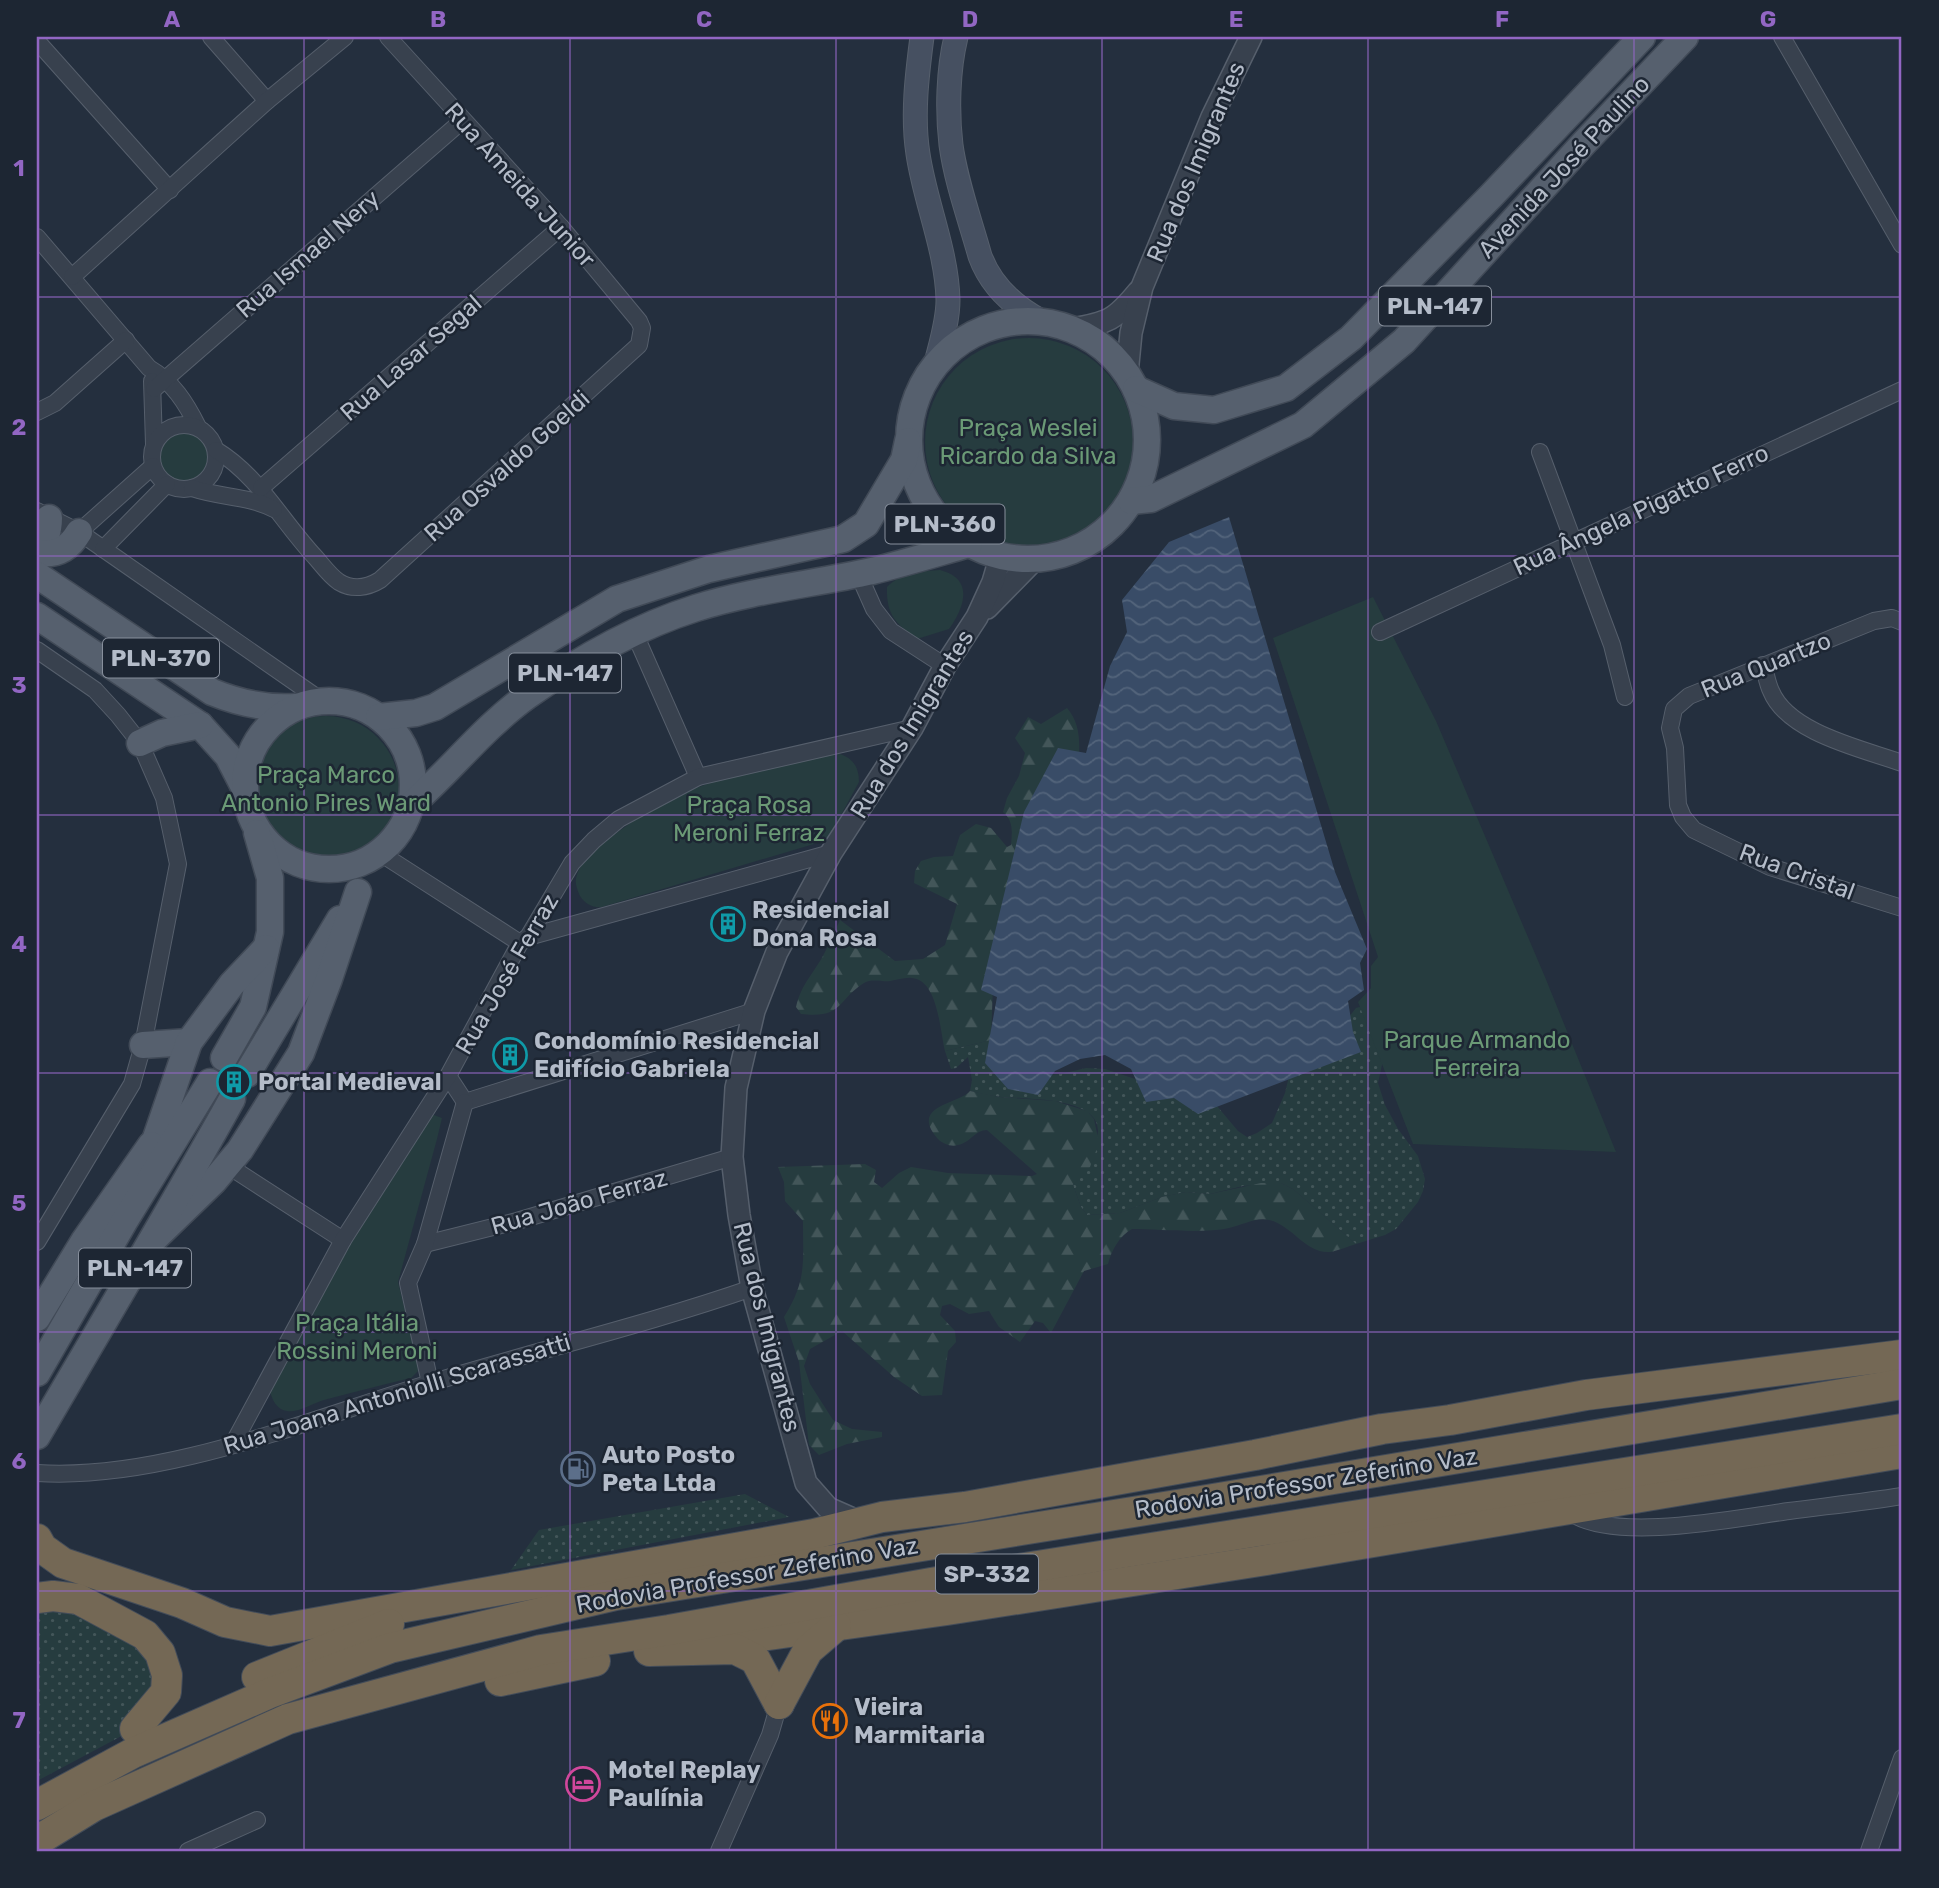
<svg xmlns="http://www.w3.org/2000/svg" width="1939" height="1888" font-family="Rubik,sans-serif">
<style>
.grass{fill:url(#grass-dots)}
.forest{fill:url(#forest-firs)}
.green{fill:#263c3f}
.water{fill:url(#water-waves)}
.lines{fill:none;stroke-linecap:round;stroke-linejoin:round}
.minor-casing{stroke:#565f6c;stroke-width:18}
.tertiary-casing{stroke:#565f6c;stroke-width:24}
.secondary-casing{stroke:#565f6c;stroke-width:25}
.primary-casing{stroke:#414a57;stroke-width:29}
.motorway-casing{stroke:#434c59;stroke-width:32}
.minor{stroke:#38414e;stroke-width:16}
.tertiary{stroke:#38414e;stroke-width:21}
.secondary{stroke:#465061;stroke-width:23}
.primary{stroke:#56606e;stroke-width:26}
.motorway{stroke:#746855;stroke-width:30}
.grid{fill:none;stroke:#9266c3;stroke-width:2;stroke-opacity:0.55}
.labels{text-anchor:middle;dominant-baseline:central;stroke-width:5;stroke-linejoin:round;paint-order:stroke}
.shield{fill:#1d2633;stroke:#878f9c;stroke-width:2}
.shield-label{font-size:23px;font-weight:bold;fill:#b4bcc9}
.street-label{font-size:24px;fill:#b4bcc9;stroke:#1d2633}
.park-label{font-size:24px;fill:#6b9a76;stroke:#1d2633}
.poi-label{font-size:24px;font-weight:bold;fill:#b4bcc9;stroke:#1d2633;text-anchor:start}
.neatline{fill:none;stroke:#9266c3;stroke-width:2.5}
.grid-label{font-size:23px;text-anchor:middle;font-weight:bold;fill:#9266c3}
</style>
<defs>
<pattern id="grass-dots" width="8" height="8" patternUnits="userSpaceOnUse" patternTransform="scale(1.75)"><rect width="8" height="8" fill="#263c3f"/><path d="M2 2h.1M6 6h.1" fill="none" stroke="#435659" stroke-width="1.8" stroke-linecap="round"/></pattern>
<pattern id="forest-firs" width="22" height="20" patternUnits="userSpaceOnUse" patternTransform="scale(1.75)"><rect width="22" height="20" fill="#263c3f"/><path d="M5 1l3.5 6h-7zM16 11l3.5 6h-7z" fill="#435659"/></pattern>
<pattern id="water-waves" width="16" height="10" patternUnits="userSpaceOnUse" patternTransform="scale(1.75)"><rect width="16" height="10" fill="#394c67"/><path d="M0 5q4-4 8 0t8 0" fill="none" stroke="#53647b"/></pattern>
</defs>
<rect width="100%" height="100%" fill="#242f3e"/>
<g class="grass">
<path d="M1367 1005 1383 1060 1378 1083 1385 1105 1398 1129 1418 1156 1425 1179 1423 1191 1418 1202 1396 1229 1385 1235 1356 1244 1293 1189 1281 1183 1243 1186 1210 1194 1186 1192 1162 1197 1120 1213 1087 1215 1081 1207 1073 1185C1084 1174 1087 1161 1092 1147 1094 1142 1098 1136 1098 1131 1099 1097 1025 1099 1002 1097 991 1096 980 1093 970 1091L972 1080 968 1057 956 1068 951 1069 945 1051 991 1040 1013 1077 1061 1074 1086 1068 1105 1069 1217 1106 1238 1131 1247 1137 1257 1133 1272 1123 1285 1093 1290 1072 1341 1027 1356 1008Z"/>
<polygon points="745,1494 789,1517 511,1570 539,1530"/>
<polygon points="58,1604 140,1644 156,1682 129,1732 37,1781 37,1607"/>
</g>
<g class="forest">
<path d="M1067 708C1078 721 1080 736 1079 753L994 956 991 1040 945 1051C940 1031 938 980 912 978 905 977 897 980 890 981 882 982 872 978 864 983 837 1000 843 1019 801 1014L796 1007C802 982 814 974 825 952 831 941 835 930 840 920L895 961 923 959 945 945 957 904 914 883 915 871 921 861 934 857 953 856 960 835 976 824 991 828 1007 847 1011 845C1012 833 1014 821 1003 812L1007 798 1019 776 1025 753 1015 738 1028 717 1041 724Z"/>
<path d="M970 1091 999 1097 1055 1101 1087 1111 1094 1119 1099 1143 1090 1167 1073 1185 1081 1207 1087 1215 1120 1213 1162 1197 1186 1192 1210 1194 1261 1183H1281L1293 1189 1356 1244C1348 1246 1338 1251 1330 1252 1306 1254 1291 1224 1269 1220 1256 1217 1243 1225 1229 1228 1202 1234 1160 1229 1132 1229 1120 1235 1111 1251 1108 1264L1084 1271 1051 1333 1043 1323 1035 1321 1020 1342 999 1327 989 1311 969 1314 950 1304 942 1306 940 1315 955 1331 956 1342 948 1351 942 1395 922 1396 894 1377 842 1331 810 1349 804 1366 810 1384 833 1420 852 1429 882 1432V1437L847 1444 819 1455 809 1445 799 1362 784 1317C807 1280 803 1263 803 1221L785 1201 784 1182 778 1167 865 1164 876 1170 874 1182 882 1188 899 1173 911 1167 948 1173 1032 1176 1037 1174 987 1130C975 1130 970 1143 958 1145 951 1147 943 1144 938 1139 908 1105 960 1104 970 1091Z"/>
</g>
<g class="green">
<circle cx="1029" cy="442" r="104"/>
<circle cx="184" cy="457" r="24"/>
<path d="M940 570C975 579 964 608 949 629L917 639C896 624 886 615 887 587 902 572 919 571 940 570Z"/>
<polygon points="1373,597 1436,721 1545,977 1616,1152 1413,1144 1358,1002 1371,988 1371,966 1378,957 1273,638"/>
<circle cx="326" cy="789" r="73"/>
<path d="M835 753C852 756 859 766 859 782L829 837 824 841 602 907C593 908 585 904 580 896 577 889 574 882 577 875 584 851 639 817 661 804 714 775 777 766 835 753Z"/>
<path d="M434 1115 442 1118 437 1139 398 1282 416 1354 418 1371 411 1378C382 1385 353 1392 324 1400 313 1403 298 1413 287 1411 277 1410 272 1400 270 1391L354 1233 429 1117Z"/>
</g>
<polygon class="water" points="1229,517 1335,872 1367,949 1360,963 1364,990 1348,1001 1353,1032 1361,1052 1198,1114 1174,1098 1146,1102 1131,1069 1105,1055 1080,1059 1055,1071 1038,1095 1008,1089 985,1063 997,997 981,990 1024,812 1058,748 1086,753 1110,666 1127,632 1122,600 1169,542"/>
<g class="lines">
<g class="minor-casing">
<g id="minor">
<polyline points="211,37 267,101"/>
<polyline points="1782,37 1902,245"/>
<polyline points="37,41 170,190"/>
<path d="M37 237 149 368C173 382 186 403 198 427"/>
<polyline points="72,277 267,101 345,37"/>
<polyline points="152,381 154,444"/>
<polyline points="154,389 463,120"/>
<polyline points="37,412 55,403 126,340"/>
<circle cx="184" cy="457" r="32"/>
<path d="M216 450C259 476 282 522 316 558 323 566 330 576 339 582 352 590 367 588 380 580L639 345 642 328 639 321 561 227 388 37"/>
<polyline points="1540,452 1612,645 1625,697"/>
<path d="M192 488C221 498 246 495 274 509"/>
<polyline points="261,488 561,227"/>
<polyline points="37,511 79,532 322,701"/>
<polyline points="79,532 153,466"/>
<polyline points="103,549 167,484"/>
<polyline points="858,573 874,609 891,631 945,666"/>
<polyline points="1902,622 1892,618 1874,621 1689,696 1674,709 1670,728 1675,748 1678,805 1683,817 1694,830 1770,867 1902,908"/>
<polyline points="634,632 698,777"/>
<polyline points="1380,632 1902,390"/>
<polyline points="37,650 95,690 118,715 140,743 164,798 178,864 143,1045 132,1084 37,1242"/>
<path d="M1763 665C1766 673 1767 683 1771 691 1788 733 1863 749 1902 763"/>
<polyline points="380,853 520,943"/>
<polyline points="528,937 831,853"/>
<polyline points="448,1076 465,1102 754,1011"/>
<polyline points="227,1165 343,1240"/>
<polyline points="425,1244 517,1221 732,1157"/>
<polyline points="430,1383 408,1283 425,1244 465,1102"/>
<polyline points="233,1444 343,1240 448,1076 520,943 528,937 572,863 594,840 619,819 698,777 912,728"/>
<path d="M37 1473C162 1481 307 1420 427 1384 535 1351 645 1325 752 1288"/>
<path d="M1571 1513C1615 1543 1737 1518 1789 1511 1827 1506 1865 1502 1902 1496"/>
<polyline points="188,1851 257,1820"/>
<polyline points="719,1851 770,1735 779,1704"/>
<polyline points="1869,1851 1902,1758"/>
</g>
</g>
<g class="tertiary-casing">
<g id="tertiary">
<path d="M1072 329C1108 323 1115 320 1138 292"/>
<polyline points="1127,374 1131,333 1142,287 1212,117 1251,37"/>
<polyline points="987,608 1034,560"/>
<polyline points="862,1523 828,1508 806,1483 752,1288 739,1215 732,1157 736,1088 754,1011 777,952 831,853 912,728 945,666 977,617 993,582 1001,555"/>
</g>
</g>
<g class="secondary-casing">
<g id="secondary">
<path d="M922 37C917 75 912 116 918 154 925 202 947 251 948 300 948 321 941 343 936 363"/>
<path d="M956 37C948 70 947 111 951 145 956 182 970 220 980 256 991 286 1013 306 1041 321"/>
</g>
</g>
<g class="primary-casing">
<g id="primary">
<circle cx="1028" cy="440" r="119"/>
<polyline points="1136,389 1174,406 1214,410 1286,388 1351,338 1491,196 1642,37"/>
<polyline points="1131,501 1151,499 1303,425 1404,341 1584,143 1685,37"/>
<path d="M37 547C46 540 49 530 49 518"/>
<path d="M37 553C57 556 69 549 79 532"/>
<path d="M37 575 212 692C239 703 266 709 296 707"/>
<polyline points="37,616 200,725 228,756 244,787"/>
<circle cx="329" cy="785" r="84"/>
<polyline points="379,717 416,713 435,707 617,599 709,569 843,539 866,524 904,460 908,441"/>
<polyline points="140,743 162,733 200,725"/>
<path d="M411 805C451 770 484 727 527 696 578 660 636 627 696 608 753 590 814 584 872 571 905 563 937 553 969 544"/>
<polyline points="143,1045 189,1042"/>
<polyline points="224,1058 253,1007 270,932 270,878 257,833"/>
<polyline points="247,1074 340,919"/>
<polyline points="147,1164 189,1042 232,984 266,948"/>
<polyline points="151,1242 214,1181 240,1150 301,1053 329,979 358,892"/>
<polyline points="37,1318 84,1241 151,1145"/>
<polyline points="37,1373 124,1222 210,1082"/>
<path d="M37 1436C102 1324 169 1213 232 1099"/>
</g>
</g>
<g class="motorway-casing">
<g id="motorway">
<polyline points="37,1539 42,1548 63,1563 182,1603 225,1622 270,1631 814,1534 882,1517 965,1507 1255,1455 1382,1429 1450,1420 1586,1395 1902,1355"/>
<polyline points="37,1598 53,1596 78,1599 145,1635 160,1653 167,1675 166,1692 135,1729"/>
<polyline points="717,1642 947,1610 1260,1561 1902,1453"/>
<polyline points="649,1651 735,1649 755,1659 779,1704"/>
<polyline points="257,1677 389,1624"/>
<polyline points="500,1681 595,1661"/>
<polyline points="779,1704 808,1650 836,1626"/>
<polyline points="37,1805 133,1753 270,1693 390,1648 616,1595 1183,1504 1902,1384"/>
<polyline points="37,1841 94,1806 288,1719 541,1650 669,1630 931,1583 1902,1429"/>
</g>
</g>
<use href="#minor" class="minor"/>
<use href="#tertiary" class="tertiary"/>
<use href="#secondary" class="secondary"/>
<use href="#primary" class="primary"/>
<use href="#motorway" class="motorway"/>
</g>
<path class="grid" d="M304 37V1851M570 37V1851M836 37V1851M1102 37V1851M1368 37V1851M1634 37V1851M37 297H1902M37 556H1902M37 815H1902M37 1073H1902M37 1332H1902M37 1591H1902"/>
<defs>
<g id="building-ring" transform="scale(1.75)"><circle r="9.5" fill="#1d2633" stroke="#0f9aa8" stroke-width="1.5"/><path d="M-4-6H4V6H1V3H-1V6H-4ZM-2.5-4.3h1.7v1.8h-1.7ZM.8-4.3h1.7v1.8H.8ZM-2.5-1h1.7V.8h-1.7ZM.8-1h1.7V.8H.8Z" fill="#0f9aa8"/></g>
<g id="fuel-ring" transform="scale(1.75)"><circle r="9.5" fill="#1d2633" stroke="#5c6f8a" stroke-width="1.5"/><path d="M-5.5-6h7V0h2V4h1.3V-2.5L3-4.5l.8-.8L6-3V5H2.5V1h-1V6h-7ZM-4.2-4.7v3.2H.2V-4.7Z" fill="#5c6f8a"/></g>
<g id="restaurant-ring" transform="scale(1.75)"><circle r="9.5" fill="#1d2633" stroke="#e8710a" stroke-width="1.5"/><path d="M-5-6h1v4h1v-4h1v4h1v-4h1v5L-1.5 .5V6h-2V.5L-5-1ZM5-6V6H3V1.5H1.5Q1.5-4 5-6Z" fill="#e8710a"/></g>
<g id="hotel-ring" transform="scale(1.75)"><circle r="9.5" fill="#1d2633" stroke="#d1479c" stroke-width="1.5"/><path d="M-6-4.5h1.5V1H6V5H4.5V3h-9V5H-6ZM-4 0a1.8 1.8 0 1 1 3.6 0ZM.5 0V-2.5h3Q6-2.5 6 0Z" fill="#d1479c"/></g>
</defs>
<g fill-rule="evenodd">
<use href="#building-ring" x="728" y="924"/>
<use href="#building-ring" x="510" y="1055"/>
<use href="#building-ring" x="234" y="1082"/>
<use href="#fuel-ring" x="578" y="1469"/>
<use href="#restaurant-ring" x="830" y="1721"/>
<use href="#hotel-ring" x="583" y="1784"/>
</g>
<g class="labels">
<g class="shield">
<rect x="1379" y="286.5" width="112" height="39" rx="5"/>
<rect x="885.5" y="504.5" width="119" height="39" rx="5"/>
<rect x="103" y="638.5" width="116" height="39" rx="5"/>
<rect x="509" y="653.5" width="112" height="39" rx="5"/>
<rect x="79" y="1248.5" width="112" height="39" rx="5"/>
<rect x="936" y="1554.5" width="102" height="39" rx="5"/>
</g>
<g class="shield-label">
<text x="1435" y="306">PLN-147</text>
<text x="945" y="524">PLN-360</text>
<text x="161" y="658">PLN-370</text>
<text x="565" y="673">PLN-147</text>
<text x="135" y="1268">PLN-147</text>
<text x="987" y="1574">SP-332</text>
</g>
<g class="street-label">
<text transform="translate(1196 162) rotate(-67)">Rua dos Imigrantes</text>
<text transform="translate(1564 167) rotate(-47)">Avenida José Paulino</text>
<text transform="translate(520 185) rotate(48)">Rua Ameida Junior</text>
<text transform="translate(308 254) rotate(-41)">Rua Ismael Nery</text>
<text transform="translate(411 358) rotate(-41)">Rua Lasar Segal</text>
<text transform="translate(507 466) rotate(-42)">Rua Osvaldo Goeldi</text>
<text transform="translate(1641 510) rotate(-25)">Rua Ângela Pigatto Ferro</text>
<text transform="translate(1766 665) rotate(-22)">Rua Quartzo</text>
<text transform="translate(912 724) rotate(-59)">Rua dos Imigrantes</text>
<text transform="translate(1797 872) rotate(20)">Rua Cristal</text>
<text transform="translate(507 974) rotate(-60)">Rua José Ferraz</text>
<text transform="translate(579 1202) rotate(-16)">Rua João Ferraz</text>
<text transform="translate(767 1327) rotate(76)">Rua dos Imigrantes</text>
<text transform="translate(397 1394) rotate(-17)">Rua Joana Antoniolli Scarassatti</text>
<text transform="translate(1306 1483) rotate(-9)">Rodovia Professor Zeferino Vaz</text>
<text transform="translate(747 1575) rotate(-10)">Rodovia Professor Zeferino Vaz</text>
</g>
<g class="park-label">
<text x="1028" y="428">Praça Weslei<tspan x="1028" dy="28">Ricardo da Silva</tspan></text>
<text x="326" y="775">Praça Marco<tspan x="326" dy="28">Antonio Pires Ward</tspan></text>
<text x="749" y="805">Praça Rosa<tspan x="749" dy="28">Meroni Ferraz</tspan></text>
<text x="1477" y="1040">Parque Armando<tspan x="1477" dy="28">Ferreira</tspan></text>
<text x="357" y="1323">Praça Itália<tspan x="357" dy="28">Rossini Meroni</tspan></text>
</g>
<g class="poi-label">
<text x="752" y="910">Residencial<tspan x="752" dy="28">Dona Rosa</tspan></text>
<text x="534" y="1041">Condomínio Residencial<tspan x="534" dy="28">Edifício Gabriela</tspan></text>
<text x="258" y="1082">Portal Medieval</text>
<text x="602" y="1455">Auto Posto<tspan x="602" dy="28">Peta Ltda</tspan></text>
<text x="854" y="1707">Vieira<tspan x="854" dy="28">Marmitaria</tspan></text>
<text x="608" y="1770">Motel Replay<tspan x="608" dy="28">Paulínia</tspan></text>
</g>
</g>
<rect width="1939" height="1888" fill="none" stroke="#1d2633" stroke-width="77"/>
<rect x="38" y="38" width="1862" height="1812" class="neatline"/>
<g class="grid-label">
<text x="172" y="27">A</text>
<text x="438" y="27">B</text>
<text x="704" y="27">C</text>
<text x="970" y="27">D</text>
<text x="1236" y="27">E</text>
<text x="1502" y="27">F</text>
<text x="1768" y="27">G</text>
<text x="19" y="176">1</text>
<text x="19" y="435">2</text>
<text x="19" y="693">3</text>
<text x="19" y="952">4</text>
<text x="19" y="1211">5</text>
<text x="19" y="1469">6</text>
<text x="19" y="1728">7</text>
</g>
</svg>
